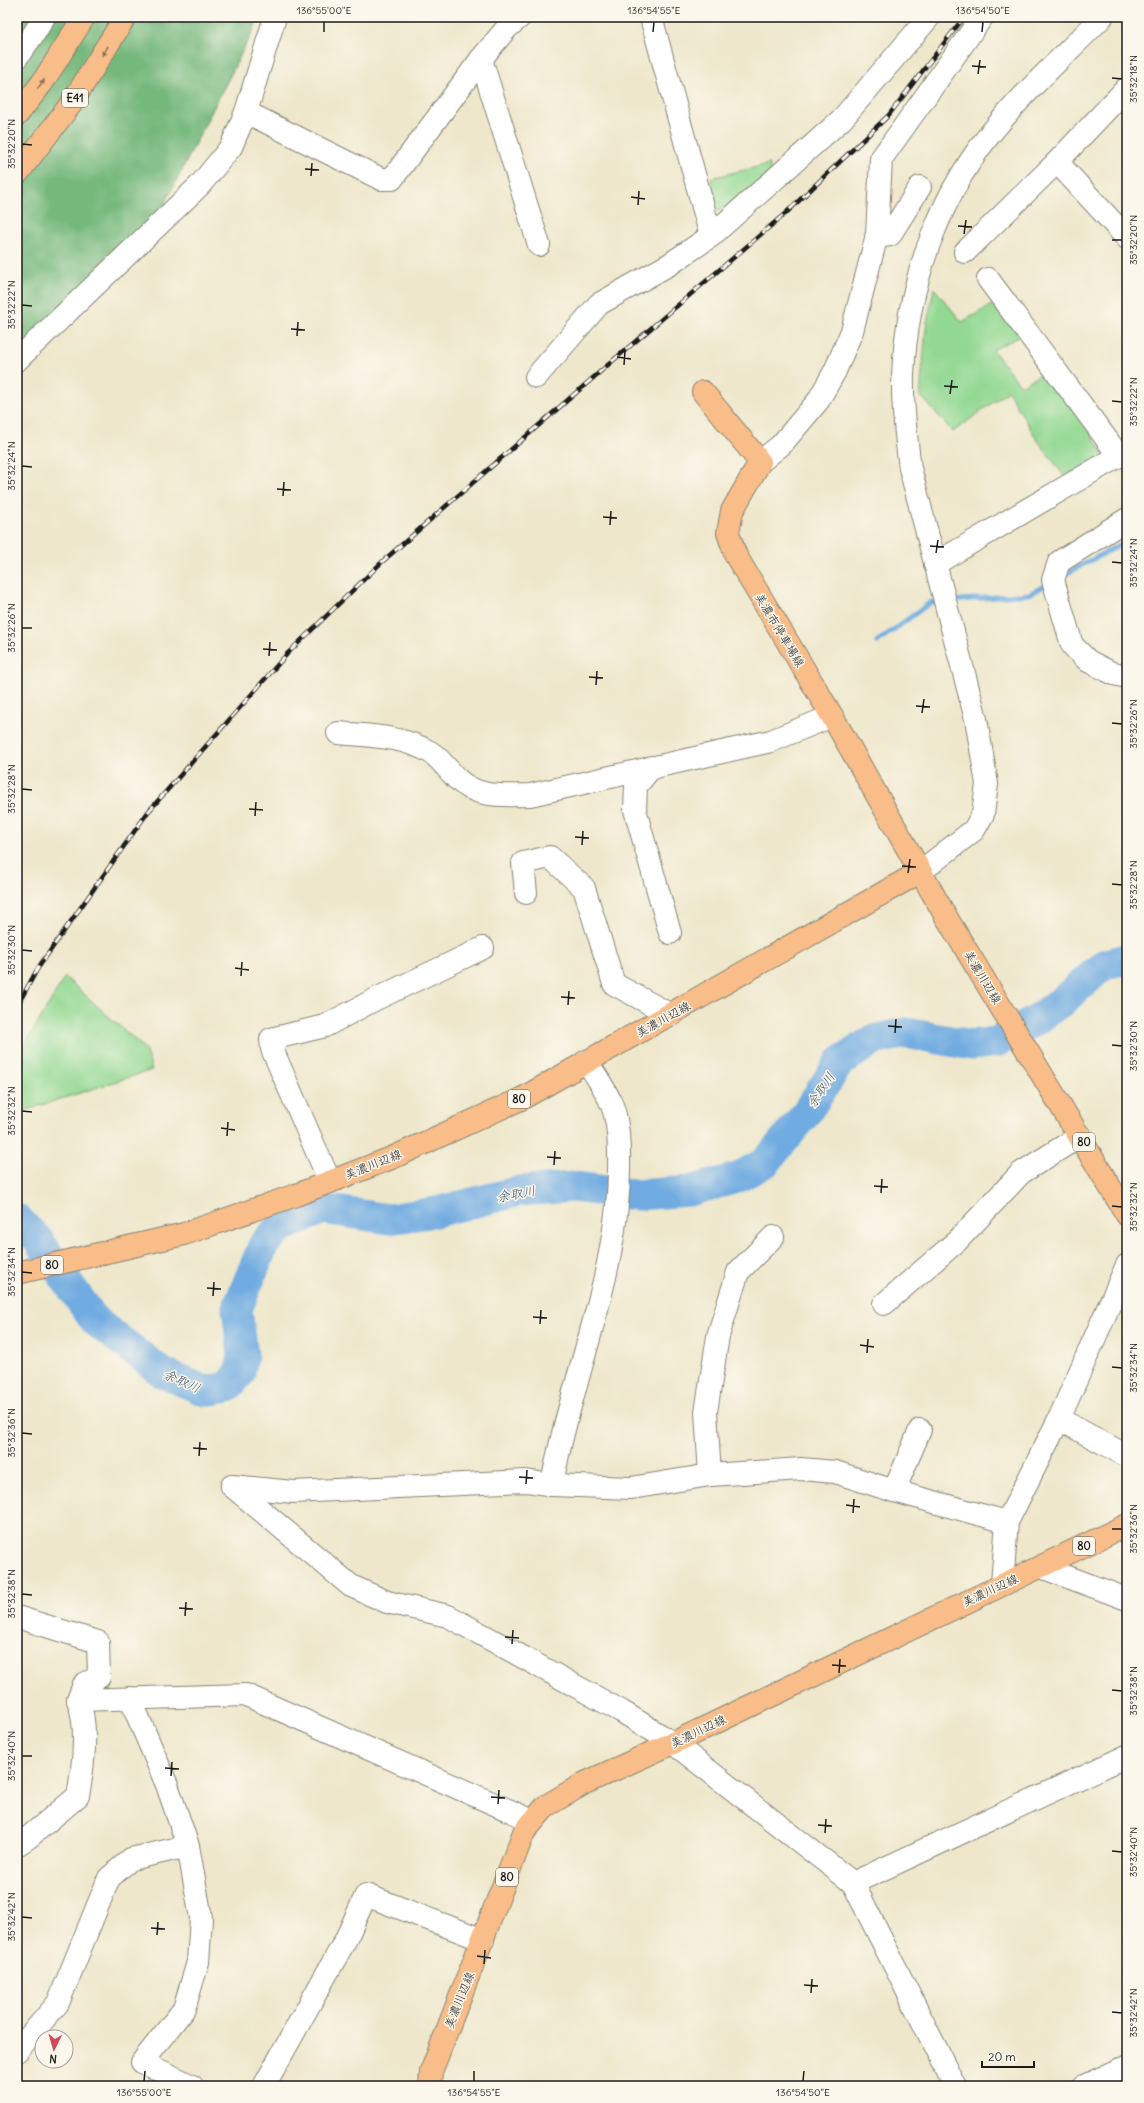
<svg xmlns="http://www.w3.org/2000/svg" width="1144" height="2103" font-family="Delius,'Klee One',sans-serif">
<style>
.green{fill:#92d892;stroke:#577a57}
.forest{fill:#75b87c;stroke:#486a4c}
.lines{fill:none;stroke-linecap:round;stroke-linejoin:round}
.stream{stroke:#70abe1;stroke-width:5}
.river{stroke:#70abe1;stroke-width:31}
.minor-casing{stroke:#858274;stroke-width:24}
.major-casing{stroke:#858274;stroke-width:24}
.highway-casing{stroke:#858274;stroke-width:24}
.minor{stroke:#fff;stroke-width:22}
.major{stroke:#f8bd88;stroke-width:22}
.highway{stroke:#f8bd88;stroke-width:22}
.rail-casing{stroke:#1c1c1c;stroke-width:4.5}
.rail{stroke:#fbf7ec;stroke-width:3;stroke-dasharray:9;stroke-linecap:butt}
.oneway{fill:#8a6c52}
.ticks{fill:none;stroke:#1c1c1c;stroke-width:1.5}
.labels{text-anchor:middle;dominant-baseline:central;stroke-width:3;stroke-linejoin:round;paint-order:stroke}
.shield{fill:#fbf7ec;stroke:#5f5e5a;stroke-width:1}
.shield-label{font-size:11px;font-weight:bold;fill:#1c1c1c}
.street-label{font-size:12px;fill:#1c1c1c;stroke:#fbf7ec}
.water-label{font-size:13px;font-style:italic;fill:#3e556b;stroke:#fbf7ec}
.neatline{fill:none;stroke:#1c1c1c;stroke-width:1.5}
.ticks-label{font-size:10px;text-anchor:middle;fill:#1c1c1c}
</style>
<rect width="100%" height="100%" fill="#fbf7ec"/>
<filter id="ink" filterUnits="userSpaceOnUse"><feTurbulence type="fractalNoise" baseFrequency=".025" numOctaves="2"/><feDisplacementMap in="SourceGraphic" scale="8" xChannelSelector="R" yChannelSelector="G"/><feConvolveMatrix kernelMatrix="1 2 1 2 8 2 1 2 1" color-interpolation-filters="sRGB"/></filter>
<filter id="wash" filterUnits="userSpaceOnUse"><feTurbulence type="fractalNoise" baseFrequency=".012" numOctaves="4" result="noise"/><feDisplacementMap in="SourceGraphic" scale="16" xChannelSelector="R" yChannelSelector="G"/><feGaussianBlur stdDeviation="0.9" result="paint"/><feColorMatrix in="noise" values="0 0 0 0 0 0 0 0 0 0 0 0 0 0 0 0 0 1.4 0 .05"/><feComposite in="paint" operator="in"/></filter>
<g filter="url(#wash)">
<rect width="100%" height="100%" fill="#eee7cb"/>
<g class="green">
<polygon points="769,164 772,174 726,212 716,209 711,178"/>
<polygon points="934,288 962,322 995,303 1022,335 993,350 1021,386 1051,368 1105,457 1064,476 1036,438 1008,391 953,432 920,395 926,328"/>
<polygon points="65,977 145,1049 152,1070 17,1113 17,1058"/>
</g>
<polygon class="forest" points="17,17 258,17 254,29 163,207 17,366"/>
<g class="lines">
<g class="stream">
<polyline points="1062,576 1127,541"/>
<polyline points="951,601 1029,594 1048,584"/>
<polyline points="877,642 931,602 939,602"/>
</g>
<polyline class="river" points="17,1219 38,1240 95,1321 163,1373 205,1391 228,1387 240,1373 243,1355 237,1309 264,1244 281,1227 323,1209 389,1219 436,1212 520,1191 574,1187 638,1195 689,1191 737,1178 766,1162 804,1116 840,1062 873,1040 906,1033 972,1045 996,1042 1033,1022 1061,1002 1105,964 1127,959"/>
</g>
</g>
<g filter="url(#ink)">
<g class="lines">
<g class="minor-casing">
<g id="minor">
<polyline points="651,17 711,236"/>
<polyline points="17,57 35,32 44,17"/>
<polyline points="481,59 539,245"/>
<polyline points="1127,88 1057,162 1127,238"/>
<polyline points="246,112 381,179 392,179 481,59 506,29 520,17"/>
<polyline points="876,237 890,235 920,187"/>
<polyline points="965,252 1057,162"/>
<polyline points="988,279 1119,456"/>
<polyline points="17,360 200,185 231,147 246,112 275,17"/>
<polyline points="536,377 599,304 670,264 711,236 842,119 929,17"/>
<polyline points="760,462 781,445 818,401 835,371 852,331 877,235 881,159 982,17"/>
<polyline points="1127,519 1059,562 1053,580 1072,645 1088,661 1114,674 1127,677"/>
<polyline points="935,564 1127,451"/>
<path d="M338 733C369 736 403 736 430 752 440 758 448 770 456 778 478 799 502 795 530 795L771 741 832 716"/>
<polyline points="652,767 636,786 635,810 670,933"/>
<path d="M920 872 974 830 983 814 987 784 976 719 910 468C906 438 902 406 903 375 907 284 940 190 1001 121 1032 84 1069 51 1102 17"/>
<polyline points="526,893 523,863 550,857 584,888 614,984 671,1015"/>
<polyline points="330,1182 272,1049 271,1039 325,1026 376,999 483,948"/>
<polyline points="884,1304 957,1241 1021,1173 1080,1136"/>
<polyline points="1059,1419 1127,1456"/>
<polyline points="710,1475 706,1412 718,1336 738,1272 773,1237"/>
<path d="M552 1485C571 1375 622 1269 619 1156 619 1139 618 1119 611 1103 605 1088 595 1074 586 1061"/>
<polyline points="232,1486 351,1586 387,1602 448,1616 621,1711 673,1743 853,1883 955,2086"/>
<polyline points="232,1486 293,1492 526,1481 552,1485 631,1488 710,1475 801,1469 835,1472 894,1491 1007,1522"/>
<polyline points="894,1491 920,1430"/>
<polyline points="1041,1567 1127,1599"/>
<polyline points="1002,1584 1007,1522 1059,1419 1127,1265"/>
<polyline points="17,1617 98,1642 99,1677 84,1684 78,1700 246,1695 533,1821"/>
<path d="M17 1845 29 1837 78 1796C83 1768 89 1727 78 1700"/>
<polyline points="188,1846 201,1918 198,1962 184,2009 142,2062 192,2086"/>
<polyline points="853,1883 1127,1756"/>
<polyline points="17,2051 58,2003 109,1878 131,1859 188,1846 167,1785 130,1698"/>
<polyline points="264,2086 346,1939 366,1895 483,1940"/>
<polyline points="1083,2086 1127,2066"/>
</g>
</g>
<g class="major-casing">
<g id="major">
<polyline points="703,392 760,462 732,511 728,533 736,556 832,716 945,915 1127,1215"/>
<polyline points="17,1273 184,1234 296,1195 394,1157 523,1098 920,872"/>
<polyline points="430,2086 431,2072 524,1832 546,1806 585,1783 673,1743 1127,1525"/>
</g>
</g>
<g class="highway-casing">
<g id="highway">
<polyline points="17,115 42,83 84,17"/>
<polyline points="17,174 71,104 125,17"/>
</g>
</g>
<use href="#minor" class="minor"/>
<use href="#major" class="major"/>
<use href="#highway" class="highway"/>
<g class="rail-casing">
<polyline id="rail" points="17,1006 38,968 148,812 287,654 383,561 609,364 787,212 888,116 964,17"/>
</g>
<use href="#rail" class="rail"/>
</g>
<defs><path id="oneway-solid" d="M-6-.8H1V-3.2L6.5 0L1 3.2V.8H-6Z"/></defs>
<g class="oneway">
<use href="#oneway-solid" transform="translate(105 51) rotate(122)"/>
<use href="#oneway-solid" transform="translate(41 84) rotate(-54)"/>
</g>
</g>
<path class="ticks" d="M324 32V22M653 32 654 22M982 32 983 22M972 66 986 67M978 74 980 60M1112 78 1122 79M22 144 32 145M305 169 319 170M311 176 312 163M631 197 645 199M638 205 639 191M958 226 972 227M964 234 966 220M1112 240H1122M22 305 32 306M291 329 305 330M297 336 298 322M617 357 631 359M624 365 625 351M944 386 958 387M950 394 952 380M1112 401 1122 402M22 466 32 467M277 489 291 490M283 496 284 482M603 517 617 518M610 525 611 511M930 546 944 547M936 553 938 540M1112 562 1122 563M22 628H32M263 649 277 650M269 656 270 642M589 677 603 678M596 685 597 671M916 706 930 707M922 713 924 699M1112 723 1122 724M22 789 32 790M249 809 263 810M255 816 256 802M575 837 589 838M582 845 583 831M902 866 916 867M908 873 910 859M1112 884 1122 885M22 950 32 951M235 968 249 970M241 976 242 962M561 997 575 998M568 1005 569 991M888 1026 902 1027M895 1033 896 1019M1112 1045 1122 1046M22 1111 32 1112M221 1128 235 1130M227 1136 228 1122M547 1157 561 1158M554 1165 555 1151M874 1186 888 1187M881 1193 882 1179M1112 1206 1122 1207M22 1272 32 1273M207 1288 221 1289M213 1296 214 1282M533 1317 547 1318M540 1324 541 1310M860 1345 874 1347M867 1353 868 1339M1112 1367 1122 1368M22 1433 32 1434M193 1448 207 1449M199 1456 200 1442M519 1477 533 1478M526 1484 527 1470M846 1505 860 1507M853 1513 854 1499M1112 1529H1122M22 1594 32 1595M179 1608 193 1609M185 1616 186 1602M505 1637 519 1638M512 1644 513 1630M832 1665 846 1666M839 1673 840 1659M1112 1690 1122 1691M22 1756H32M165 1768 179 1769M171 1776 172 1762M491 1797 505 1798M498 1804 499 1790M818 1825 832 1826M825 1833 826 1819M1112 1851 1122 1852M22 1917 32 1918M151 1928 165 1929M157 1935 158 1922M477 1956 491 1958M484 1964 485 1950M804 1985 818 1986M811 1993 812 1979M1112 2012 1122 2013M144 2081 145 2071M474 2081V2071M803 2081 804 2071"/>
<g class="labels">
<g class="shield">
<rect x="62" y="89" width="26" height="18" rx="3"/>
<rect x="508" y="1090" width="22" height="18" rx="3"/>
<rect x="1073" y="1133" width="22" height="18" rx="3"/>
<rect x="41" y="1256" width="22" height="18" rx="3"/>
<rect x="1073" y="1537" width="22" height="18" rx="3"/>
<rect x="496" y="1868" width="22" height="18" rx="3"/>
</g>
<g class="shield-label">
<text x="75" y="98">E41</text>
<text x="519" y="1099">80</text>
<text x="1084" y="1142">80</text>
<text x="52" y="1265">80</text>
<text x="1084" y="1546">80</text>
<text x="507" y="1877">80</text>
</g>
<g class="street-label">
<text transform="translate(780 630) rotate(59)">美濃市停車場線</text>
<text transform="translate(983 977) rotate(59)">美濃川辺線</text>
<text transform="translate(663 1019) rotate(-29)">美濃川辺線</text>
<text transform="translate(373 1164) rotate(-22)">美濃川辺線</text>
<text transform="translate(990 1590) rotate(-25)">美濃川辺線</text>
<text transform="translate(698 1731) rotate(-26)">美濃川辺線</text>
<text transform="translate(459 2000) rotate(-68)">美濃川辺線</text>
</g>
<g class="water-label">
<text transform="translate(821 1090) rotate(-56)">余取川</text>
<text transform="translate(516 1194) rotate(-10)">余取川</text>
<text transform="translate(182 1381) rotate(24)">余取川</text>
</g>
</g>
<rect width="1144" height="2103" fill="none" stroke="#fbf7ec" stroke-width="44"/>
<g transform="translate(54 2049) rotate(185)"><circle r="19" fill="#fbf7ec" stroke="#a29f99"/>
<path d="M0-3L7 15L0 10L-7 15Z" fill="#d1495b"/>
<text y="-6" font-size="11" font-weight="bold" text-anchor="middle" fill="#1c1c1c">N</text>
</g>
<path d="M982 2061v6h52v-6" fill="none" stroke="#1c1c1c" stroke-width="2"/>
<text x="988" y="2061" font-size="12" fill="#1c1c1c" stroke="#fbf7ec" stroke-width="3" paint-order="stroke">20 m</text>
<rect x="22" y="22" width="1100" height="2059" class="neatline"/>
<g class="ticks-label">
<text x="324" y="14">136°55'00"E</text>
<text x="654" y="14">136°54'55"E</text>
<text x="983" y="14">136°54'50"E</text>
<text transform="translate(1133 79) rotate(-90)" y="4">35°32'18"N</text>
<text transform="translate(11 144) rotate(-90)" y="4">35°32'20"N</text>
<text transform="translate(1133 240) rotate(-90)" y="4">35°32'20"N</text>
<text transform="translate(11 305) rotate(-90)" y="4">35°32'22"N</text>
<text transform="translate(1133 402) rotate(-90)" y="4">35°32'22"N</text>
<text transform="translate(11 466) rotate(-90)" y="4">35°32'24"N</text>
<text transform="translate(1133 563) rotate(-90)" y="4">35°32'24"N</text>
<text transform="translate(11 628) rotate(-90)" y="4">35°32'26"N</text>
<text transform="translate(1133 724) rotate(-90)" y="4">35°32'26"N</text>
<text transform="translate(11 789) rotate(-90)" y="4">35°32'28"N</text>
<text transform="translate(1133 885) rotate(-90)" y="4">35°32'28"N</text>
<text transform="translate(11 950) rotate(-90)" y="4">35°32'30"N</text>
<text transform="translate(1133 1046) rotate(-90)" y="4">35°32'30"N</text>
<text transform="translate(11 1111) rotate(-90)" y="4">35°32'32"N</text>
<text transform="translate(1133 1207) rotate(-90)" y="4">35°32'32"N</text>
<text transform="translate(11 1272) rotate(-90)" y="4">35°32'34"N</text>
<text transform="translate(1133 1368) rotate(-90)" y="4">35°32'34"N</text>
<text transform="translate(11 1433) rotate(-90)" y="4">35°32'36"N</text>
<text transform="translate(1133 1529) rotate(-90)" y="4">35°32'36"N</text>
<text transform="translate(11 1594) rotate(-90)" y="4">35°32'38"N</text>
<text transform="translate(1133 1691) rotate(-90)" y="4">35°32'38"N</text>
<text transform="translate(11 1756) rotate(-90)" y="4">35°32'40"N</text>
<text transform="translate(1133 1852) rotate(-90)" y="4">35°32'40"N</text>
<text transform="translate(11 1917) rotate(-90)" y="4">35°32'42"N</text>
<text transform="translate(1133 2013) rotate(-90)" y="4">35°32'42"N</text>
<text x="144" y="2096">136°55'00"E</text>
<text x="474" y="2096">136°54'55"E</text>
<text x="803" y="2096">136°54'50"E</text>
</g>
</svg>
